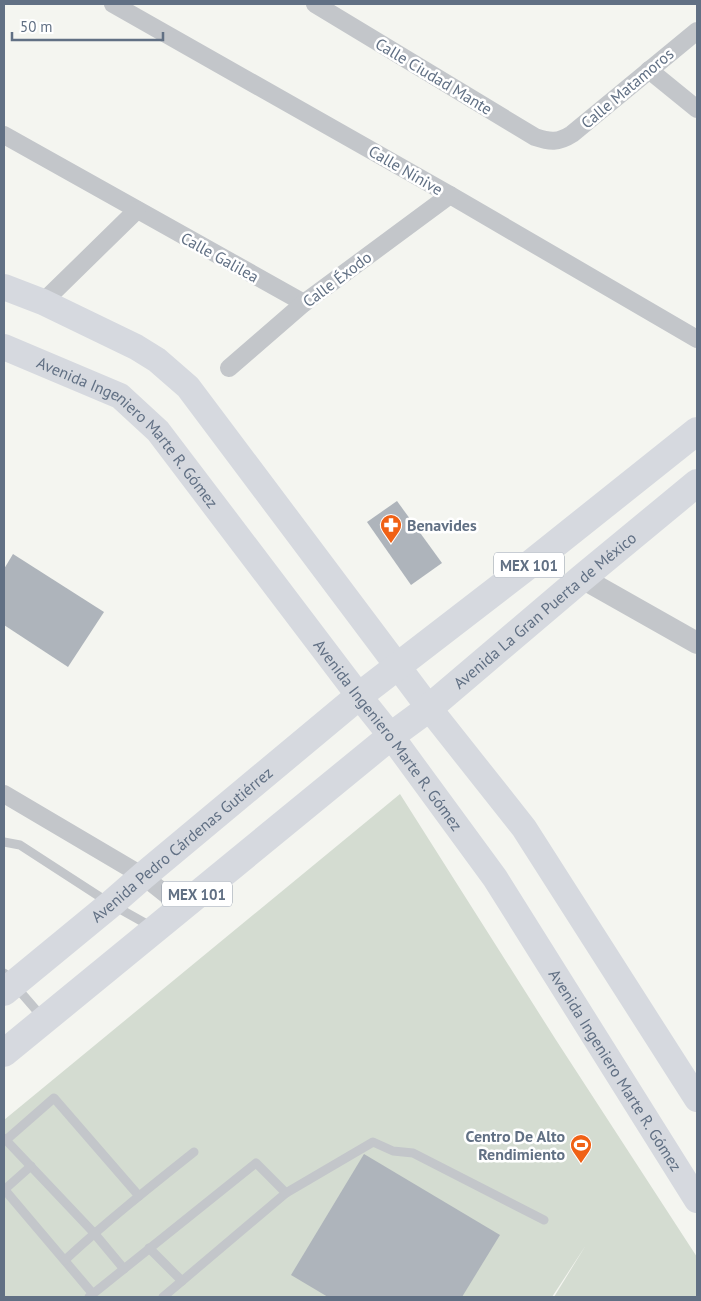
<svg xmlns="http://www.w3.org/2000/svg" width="701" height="1301" font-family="'PT Sans',sans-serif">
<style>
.green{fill:#d4dcd1}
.building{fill:#aeb4bb}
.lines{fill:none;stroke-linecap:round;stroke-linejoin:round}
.service{stroke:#c3c6ca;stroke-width:9}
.minor{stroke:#c3c6ca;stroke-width:18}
.tertiary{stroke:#c3c6ca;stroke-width:22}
.secondary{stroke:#d6d9df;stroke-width:26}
.trunk{stroke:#d6d9df;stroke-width:28}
.labels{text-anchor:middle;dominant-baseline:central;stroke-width:5;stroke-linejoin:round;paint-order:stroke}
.shield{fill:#fff;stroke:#909ba9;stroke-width:1}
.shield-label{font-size:15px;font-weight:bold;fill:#617084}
.street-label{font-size:16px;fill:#617084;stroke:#fff}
.poi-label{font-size:16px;font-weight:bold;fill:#617084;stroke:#fff;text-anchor:start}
</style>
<rect width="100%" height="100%" fill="#f4f5f0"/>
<polygon class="green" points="400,794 556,1040 697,1257 697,1297 554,1297 586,1245 552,1297 4,1297 4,1120"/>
<g class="building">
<polygon points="397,501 442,563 411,585 367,522"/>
<polygon points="13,554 104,612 68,667 4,625 4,569"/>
<polygon points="364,1154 500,1235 462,1297 328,1297 291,1275"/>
</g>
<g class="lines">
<g class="service">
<polyline points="4,842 20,845 111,904 152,927"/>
<polyline points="4,973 43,1018"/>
<polyline points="4,1138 94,1233 124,1269"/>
<polyline points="6,1140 54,1098 139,1196"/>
<polyline points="4,1189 93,1294"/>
<polyline points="4,1190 31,1166"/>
<polyline points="149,1248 182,1281 163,1297"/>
<path d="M65 1260C106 1222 150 1187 194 1152"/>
<polyline points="182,1281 286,1193 373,1142 393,1151 413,1153 544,1220"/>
<polyline points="89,1297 256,1163 286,1193"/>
</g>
<g class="minor">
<polyline points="113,4 450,195 697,339"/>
<path d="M315 4 535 137C550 142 558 143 572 134L697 31"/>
<polyline points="649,70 697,109"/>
<polyline points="4,135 304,303"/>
<polyline points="43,302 137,210"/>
<polyline points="229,368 304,303 450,195"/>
<polyline points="4,794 143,876 182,907"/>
</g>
<polyline class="tertiary" points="582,578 697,643"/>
<g class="secondary">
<polyline points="4,287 43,302 136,347 157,360 188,387 429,708 524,828 697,1099"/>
<path id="s1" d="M4 347 120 396 158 431 359 696 391 736 495 878 697 1200"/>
</g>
<g class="trunk">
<path id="s2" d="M4 992 111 904 143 876 359 696 529 565 697 431"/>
<path id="s3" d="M4 1053 391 736 429 708 582 578 697 483"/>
</g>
</g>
<defs>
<g id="pharmacy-pin" transform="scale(1.125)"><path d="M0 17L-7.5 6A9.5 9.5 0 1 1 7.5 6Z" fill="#f06115" stroke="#fff"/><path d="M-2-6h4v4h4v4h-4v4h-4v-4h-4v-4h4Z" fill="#fff"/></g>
<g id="stadium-pin" transform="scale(1.125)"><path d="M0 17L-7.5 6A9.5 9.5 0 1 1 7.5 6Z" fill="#f06115" stroke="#fff"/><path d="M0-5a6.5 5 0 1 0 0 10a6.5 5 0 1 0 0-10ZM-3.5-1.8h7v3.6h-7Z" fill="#fff"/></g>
</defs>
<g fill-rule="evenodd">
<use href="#pharmacy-pin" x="391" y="525"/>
<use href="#stadium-pin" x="581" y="1145"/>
</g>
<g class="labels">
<g class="shield">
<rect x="494" y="552.5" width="70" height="25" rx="4"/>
<rect x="162" y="881.5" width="70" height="25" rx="4"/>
</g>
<g class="shield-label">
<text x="529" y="565">MEX 101</text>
<text x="197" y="894">MEX 101</text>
</g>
<g class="street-label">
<text transform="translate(434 76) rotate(31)">Calle Ciudad Mante</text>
<text transform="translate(627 88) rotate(-40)">Calle Matamoros</text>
<text transform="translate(406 170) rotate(30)">Calle Nínive</text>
<text transform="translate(220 257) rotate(29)">Calle Galilea</text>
<text transform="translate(337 279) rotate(-37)">Calle Éxodo</text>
<text stroke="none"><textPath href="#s1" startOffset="154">Avenida Ingeniero Marte R. Gómez</textPath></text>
<text stroke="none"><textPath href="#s3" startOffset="699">Avenida La Gran Puerta de México</textPath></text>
<text stroke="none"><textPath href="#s1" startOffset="559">Avenida Ingeniero Marte R. Gómez</textPath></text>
<text stroke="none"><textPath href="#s2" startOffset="231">Avenida Pedro Cárdenas Gutiérrez</textPath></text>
<text stroke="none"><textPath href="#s1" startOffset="964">Avenida Ingeniero Marte R. Gómez</textPath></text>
</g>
<g class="poi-label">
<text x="407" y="525">Benavides</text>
<text x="565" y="1136" text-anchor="end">Centro De Alto<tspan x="565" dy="18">Rendimiento</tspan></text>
</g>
</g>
<rect width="701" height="1301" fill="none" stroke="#617084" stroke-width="10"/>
<path d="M12 32v8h151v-8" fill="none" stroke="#617084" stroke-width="2.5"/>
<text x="20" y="32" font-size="15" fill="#617084" stroke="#ffffff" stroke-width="4" paint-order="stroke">50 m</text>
</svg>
